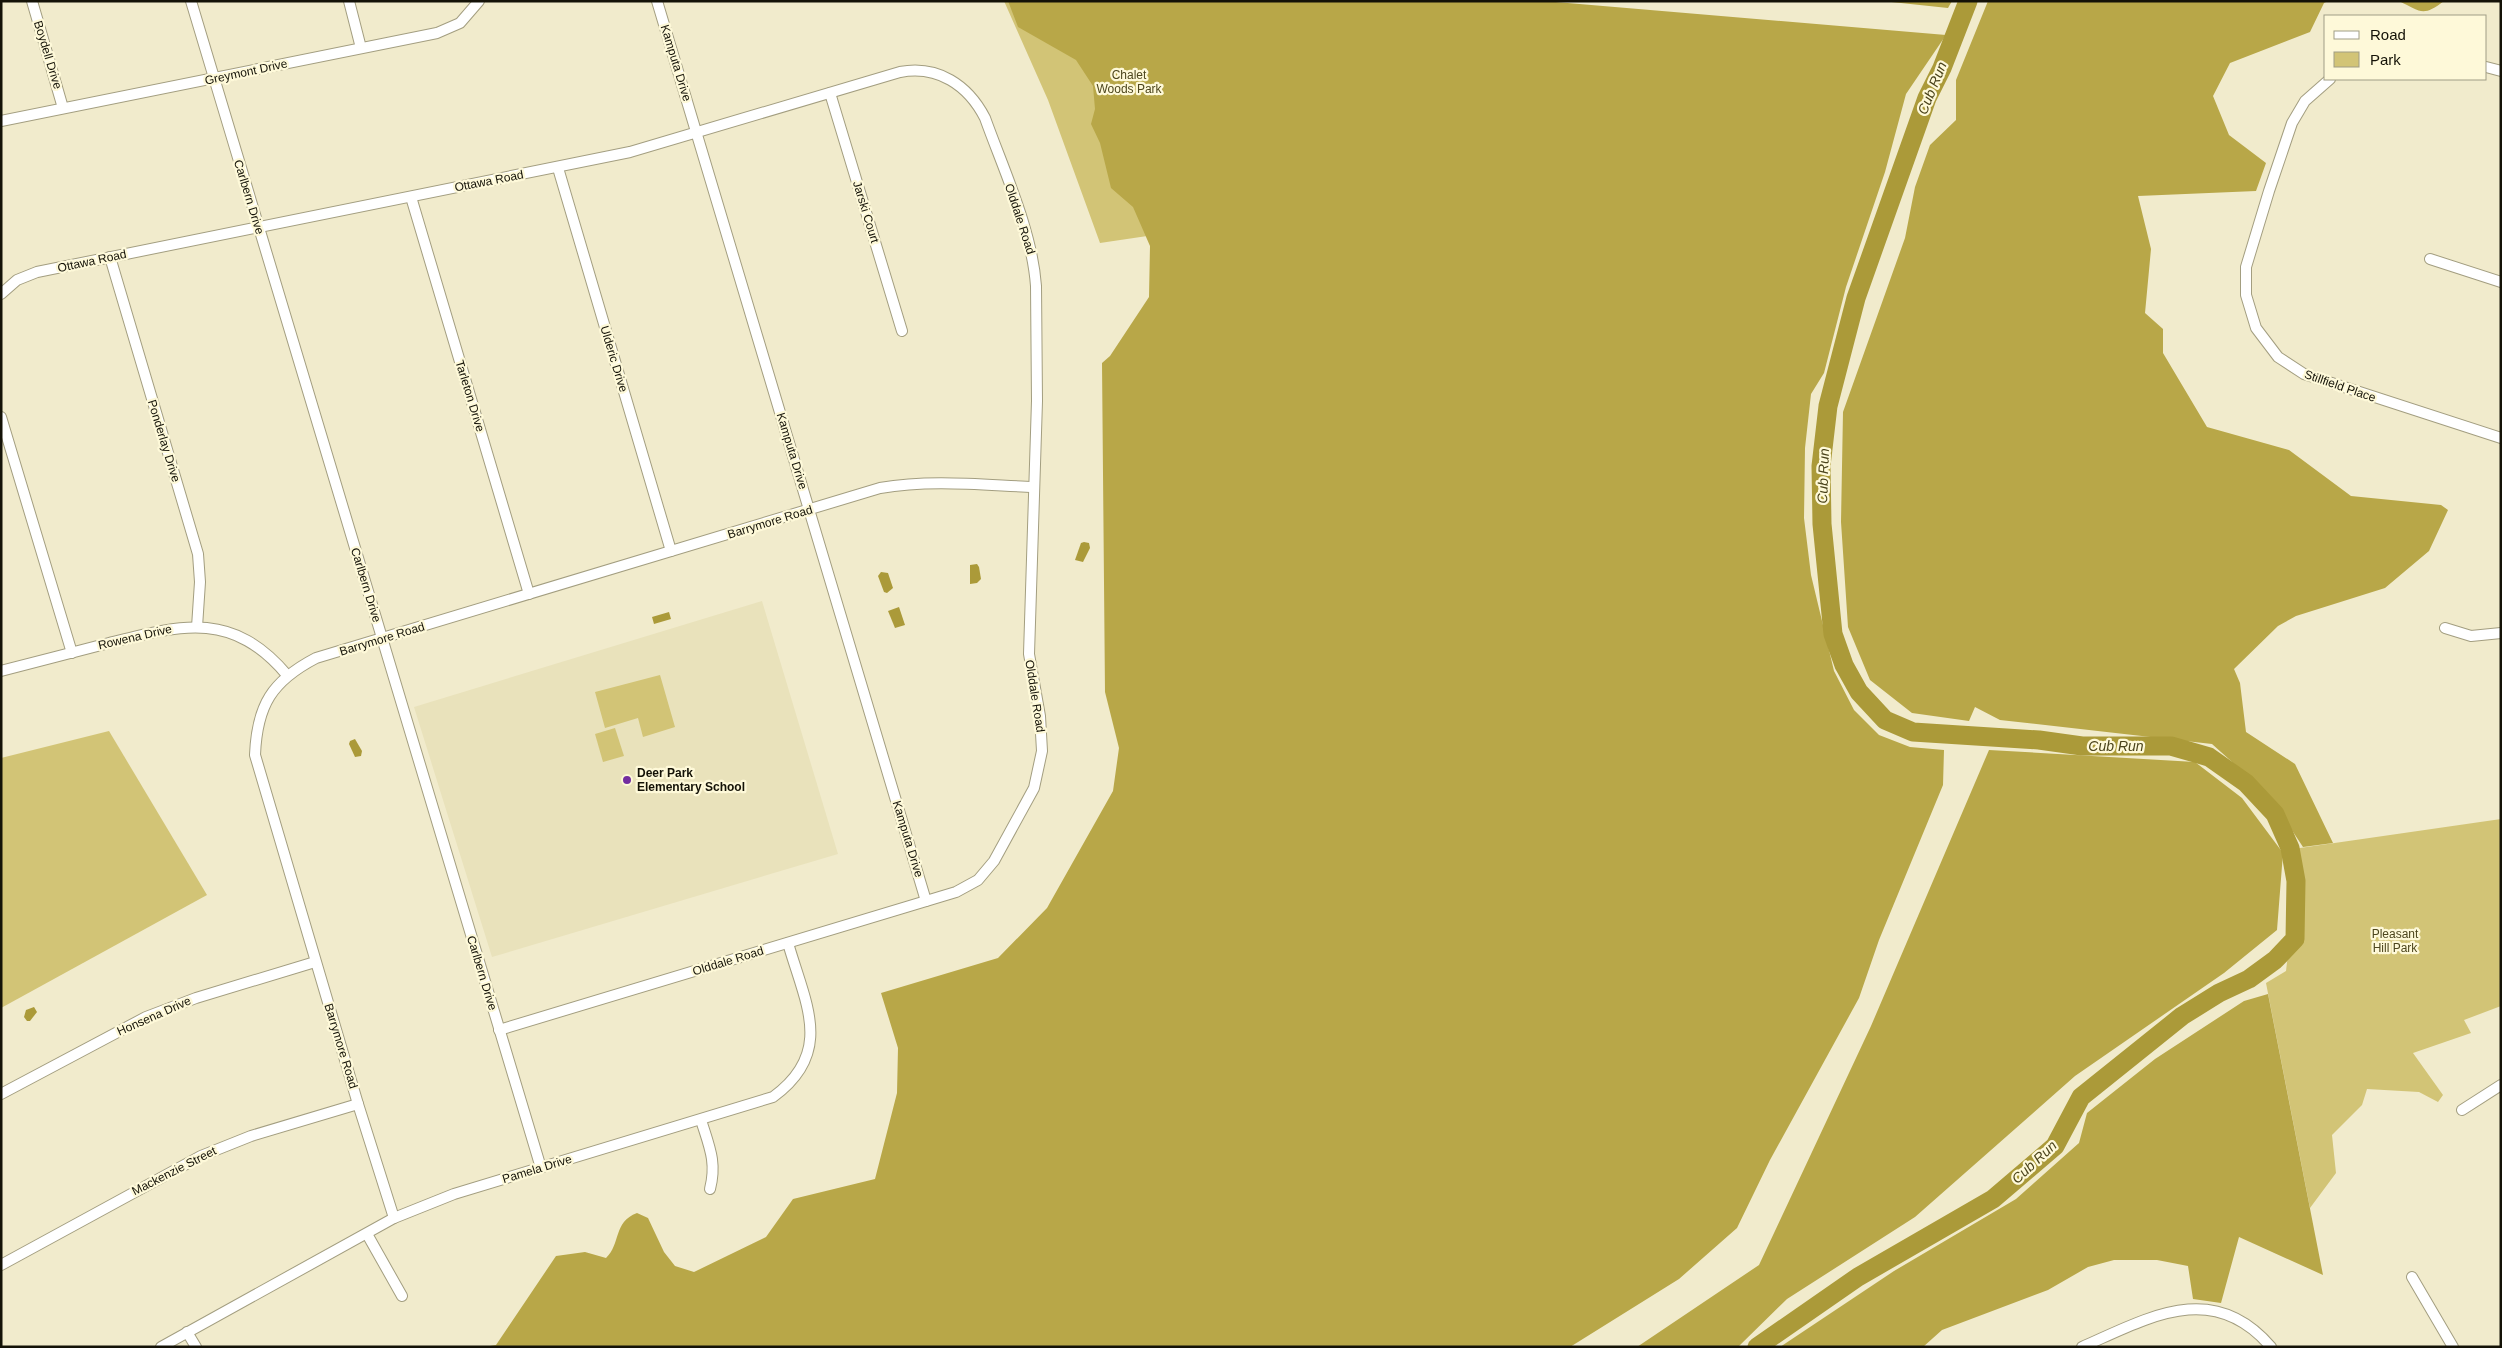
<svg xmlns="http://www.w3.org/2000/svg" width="2502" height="1348" font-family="Arial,sans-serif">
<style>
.built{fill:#e9e2bb}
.green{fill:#d2c476}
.forest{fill:#b8a748}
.water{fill:#ab9a39}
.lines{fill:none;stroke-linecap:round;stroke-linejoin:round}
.river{stroke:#ab9a39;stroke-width:19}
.street-casing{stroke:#a39e80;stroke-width:12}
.street{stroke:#fff;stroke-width:10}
.poi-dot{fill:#732da0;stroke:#fef9d9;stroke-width:2}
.labels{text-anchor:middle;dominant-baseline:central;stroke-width:4.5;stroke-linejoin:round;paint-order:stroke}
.street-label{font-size:12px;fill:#141207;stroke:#fef9d9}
.park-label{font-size:12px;fill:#4d461e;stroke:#fef9d9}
.poi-label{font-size:12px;font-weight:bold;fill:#141207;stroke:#fef9d9;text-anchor:start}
.water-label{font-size:14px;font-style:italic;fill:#4a431b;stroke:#fef9d9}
</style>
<rect width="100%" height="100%" fill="#f1ebcc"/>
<polygon class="built" points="762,601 838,854 492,957 414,707"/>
<g class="green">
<polygon points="1004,1 1198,1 1235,223 1100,243 1048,100"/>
<polygon points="660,675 675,727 643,737 638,718 605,728 595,692"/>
<polygon points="615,728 624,756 603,762 595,734"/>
<polygon points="109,731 207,895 1,1008 1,758"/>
<polygon points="2501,819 2501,1006 2464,1020 2471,1033 2413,1053 2443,1095 2438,1102 2419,1092 2367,1089 2362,1105 2332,1135 2336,1173 2310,1208 2266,983 2286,971 2299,860 2293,849"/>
</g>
<g class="forest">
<path d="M1008 1H1544L1946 35 1906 94 1885 172 1846 287 1824 373 1811 394 1805 448 1804 518 1811 575 1834 671 1854 710 1879 735 1910 747 1944 750 1943 785 1879 940 1859 998 1770 1160 1737 1228 1679 1279 1570 1347H484L496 1345 556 1256 585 1252 606 1258C621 1244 613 1222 637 1213L648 1218 664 1252 675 1266 694 1272 766 1237 793 1199 875 1179 897 1093 898 1048 881 993 998 958 1047 908 1113 791 1119 748 1105 692 1102 363 1110 356 1149 297 1150 246 1133 207 1111 188 1100 143 1091 124 1095 109 1093 86 1076 60 1018 27Z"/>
<polygon points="1882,1 1952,1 1948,8"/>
<polygon points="1988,1 2328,1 2324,3 2310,32 2230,63 2213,96 2229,135 2266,163 2256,191 2138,196 2151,249 2145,313 2163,329 2163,353 2207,427 2289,450 2351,496 2441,505 2448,510 2429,551 2385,588 2296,616 2278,626 2234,669 2240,683 2246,732 2295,764 2333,843 2303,847 2268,794 2212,744 2000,720 1975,707 1969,721 1912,713 1870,680 1848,627 1841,522 1843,412 1905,238 1915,187 1930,145 1956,120 1956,80"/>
<path d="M2399 1H2444C2423 17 2421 12 2399 1Z"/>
<polygon points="1989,750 2195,762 2242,798 2283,853 2277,930 2224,973 2075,1076 1915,1217 1787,1299 1738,1347 1637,1347 1759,1265 1871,1026"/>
<polygon points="2268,994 2323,1275 2239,1237 2221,1303 2193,1299 2188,1266 2157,1260 2114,1260 2088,1267 2048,1290 1942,1330 1923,1347 1780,1347 1894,1271 2016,1199 2079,1143 2087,1113 2155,1059 2244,1001"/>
</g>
<g class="water">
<polygon points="1084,542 1089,543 1090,548 1083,562 1075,560 1081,543"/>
<polygon points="977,564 979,567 981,579 977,583 970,584 970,565"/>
<polygon points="881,572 888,573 893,588 887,593 884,592 878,576"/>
<polygon points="899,607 905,625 895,628 888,611"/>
<polygon points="669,612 671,619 654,624 652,617"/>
<polygon points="355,739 362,751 361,756 355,757 349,744 350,741"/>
<polygon points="34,1007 37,1012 30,1021 27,1021 24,1017 26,1010"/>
</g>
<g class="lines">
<polyline class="river" points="1757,1347 1858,1277 1993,1199 2055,1146 2081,1097 2182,1016 2219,993 2249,979 2275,960 2295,939 2296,881 2290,848 2275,814 2246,783 2209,757 2171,746 2082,746 2039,740 1913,732 1885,720 1859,692 1844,665 1833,634 1822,524 1821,466 1828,406 1856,298 1927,98 1942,68 1968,1"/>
<g class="street-casing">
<g id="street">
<polyline points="32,1 63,108"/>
<polyline points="191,1 541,1168"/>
<polyline points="349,1 361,48"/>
<polyline points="657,1 926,901"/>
<polyline points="2486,67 2501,71"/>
<polyline points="2330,79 2305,101 2292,123 2269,191 2246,267 2246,295 2256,328 2278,357 2304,374 2501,438"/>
<polyline points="830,93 902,331"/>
<polyline points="1,121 437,33 460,23 479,1"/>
<polyline points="558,168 671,551"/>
<polyline points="411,197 529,594"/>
<polyline points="110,257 198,554 200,582 197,627"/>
<polyline points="2430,259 2501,282"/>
<path d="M1 294 17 280 37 272 630 152 900 72C938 65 968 85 985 118 1004 171 1032 230 1036 286L1037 401 1029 654 1040 716 1042 751 1034 788 994 861 978 880 956 892 499 1030"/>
<polyline points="1,417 72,653"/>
<polyline points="2445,628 2471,636 2501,633"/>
<path d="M1 671C37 662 73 652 109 643 181 625 232 610 287 675"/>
<polyline points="1,1094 146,1017 196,998 315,962"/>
<polyline points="2462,1110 2501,1085"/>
<path d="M701 1120C709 1146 717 1162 710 1189"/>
<path d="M394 1218 358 1104 255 755C257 705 272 681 316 658L880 488C931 479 983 485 1034 487"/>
<polyline points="367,1234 402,1296"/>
<polyline points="1,1265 201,1156 251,1136 358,1104"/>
<polyline points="2412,1277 2453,1347"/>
<polyline points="187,1332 196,1347"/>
<path d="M161 1347 394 1218 454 1194 773 1097C835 1052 805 1003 788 943"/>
<path d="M2082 1347C2148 1318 2213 1279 2271 1347"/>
</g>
</g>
<use href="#street" class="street"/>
</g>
<circle class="poi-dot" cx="627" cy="780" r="5"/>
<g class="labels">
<g class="street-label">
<text transform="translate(48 55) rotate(73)">Boydell Drive</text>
<text transform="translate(676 63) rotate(73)">Kamputa Drive</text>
<text transform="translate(246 72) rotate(-12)">Greymont Drive</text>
<text transform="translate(489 181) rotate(-11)">Ottawa Road</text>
<text transform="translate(249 197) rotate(73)">Carlbern Drive</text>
<text transform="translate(866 212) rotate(73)">Jarski Court</text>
<text transform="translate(1020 219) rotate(72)">Olddale Road</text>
<text transform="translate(92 261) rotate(-12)">Ottawa Road</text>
<text transform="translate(614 359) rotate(73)">Ulderic Drive</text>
<text transform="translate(2340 386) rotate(19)">Stillfield Place</text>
<text transform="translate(470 396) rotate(73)">Tarleton Drive</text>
<text transform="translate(164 441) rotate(73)">Ponderlay Drive</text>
<text transform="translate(792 451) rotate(73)">Kamputa Drive</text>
<text transform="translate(770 522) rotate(-17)">Barrymore Road</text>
<text transform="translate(366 585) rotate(73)">Carlbern Drive</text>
<text transform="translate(135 637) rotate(-13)">Rowena Drive</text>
<text transform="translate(382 639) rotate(-17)">Barrymore Road</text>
<text transform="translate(1035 696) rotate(81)">Olddale Road</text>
<text transform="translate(908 839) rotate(73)">Kamputa Drive</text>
<text transform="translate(728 961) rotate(-17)">Olddale Road</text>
<text transform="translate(482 973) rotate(73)">Carlbern Drive</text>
<text transform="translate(154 1016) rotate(-24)">Honsena Drive</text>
<text transform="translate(341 1046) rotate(73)">Barrymore Road</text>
<text transform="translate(537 1169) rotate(-17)">Pamela Drive</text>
<text transform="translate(174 1171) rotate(-27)">Mackenzie Street</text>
</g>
<g class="park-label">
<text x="1129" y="75">Chalet<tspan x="1129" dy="14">Woods Park</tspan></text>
<text x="2395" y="934">Pleasant<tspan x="2395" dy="14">Hill Park</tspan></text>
</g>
<g class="poi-label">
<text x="637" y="773">Deer Park<tspan x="637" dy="14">Elementary School</tspan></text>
</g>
<g class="water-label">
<text transform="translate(1932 88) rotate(-68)">Cub Run</text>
<text transform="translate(1823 476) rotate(-88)">Cub Run</text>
<text x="2116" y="746">Cub Run</text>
<text transform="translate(2034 1162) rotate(-43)">Cub Run</text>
</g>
</g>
<rect width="2502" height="1348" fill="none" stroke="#141207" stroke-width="5"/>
<rect x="2324" y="15" width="162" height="65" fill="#fef9d9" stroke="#a09d85"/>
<rect x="2334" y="31" width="25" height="8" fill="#ffffff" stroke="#a09d85"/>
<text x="2370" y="40" font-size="15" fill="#141207">Road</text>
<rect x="2334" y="52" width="25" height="15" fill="#d2c476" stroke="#a09d85"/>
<text x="2370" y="65" font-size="15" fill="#141207">Park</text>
</svg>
